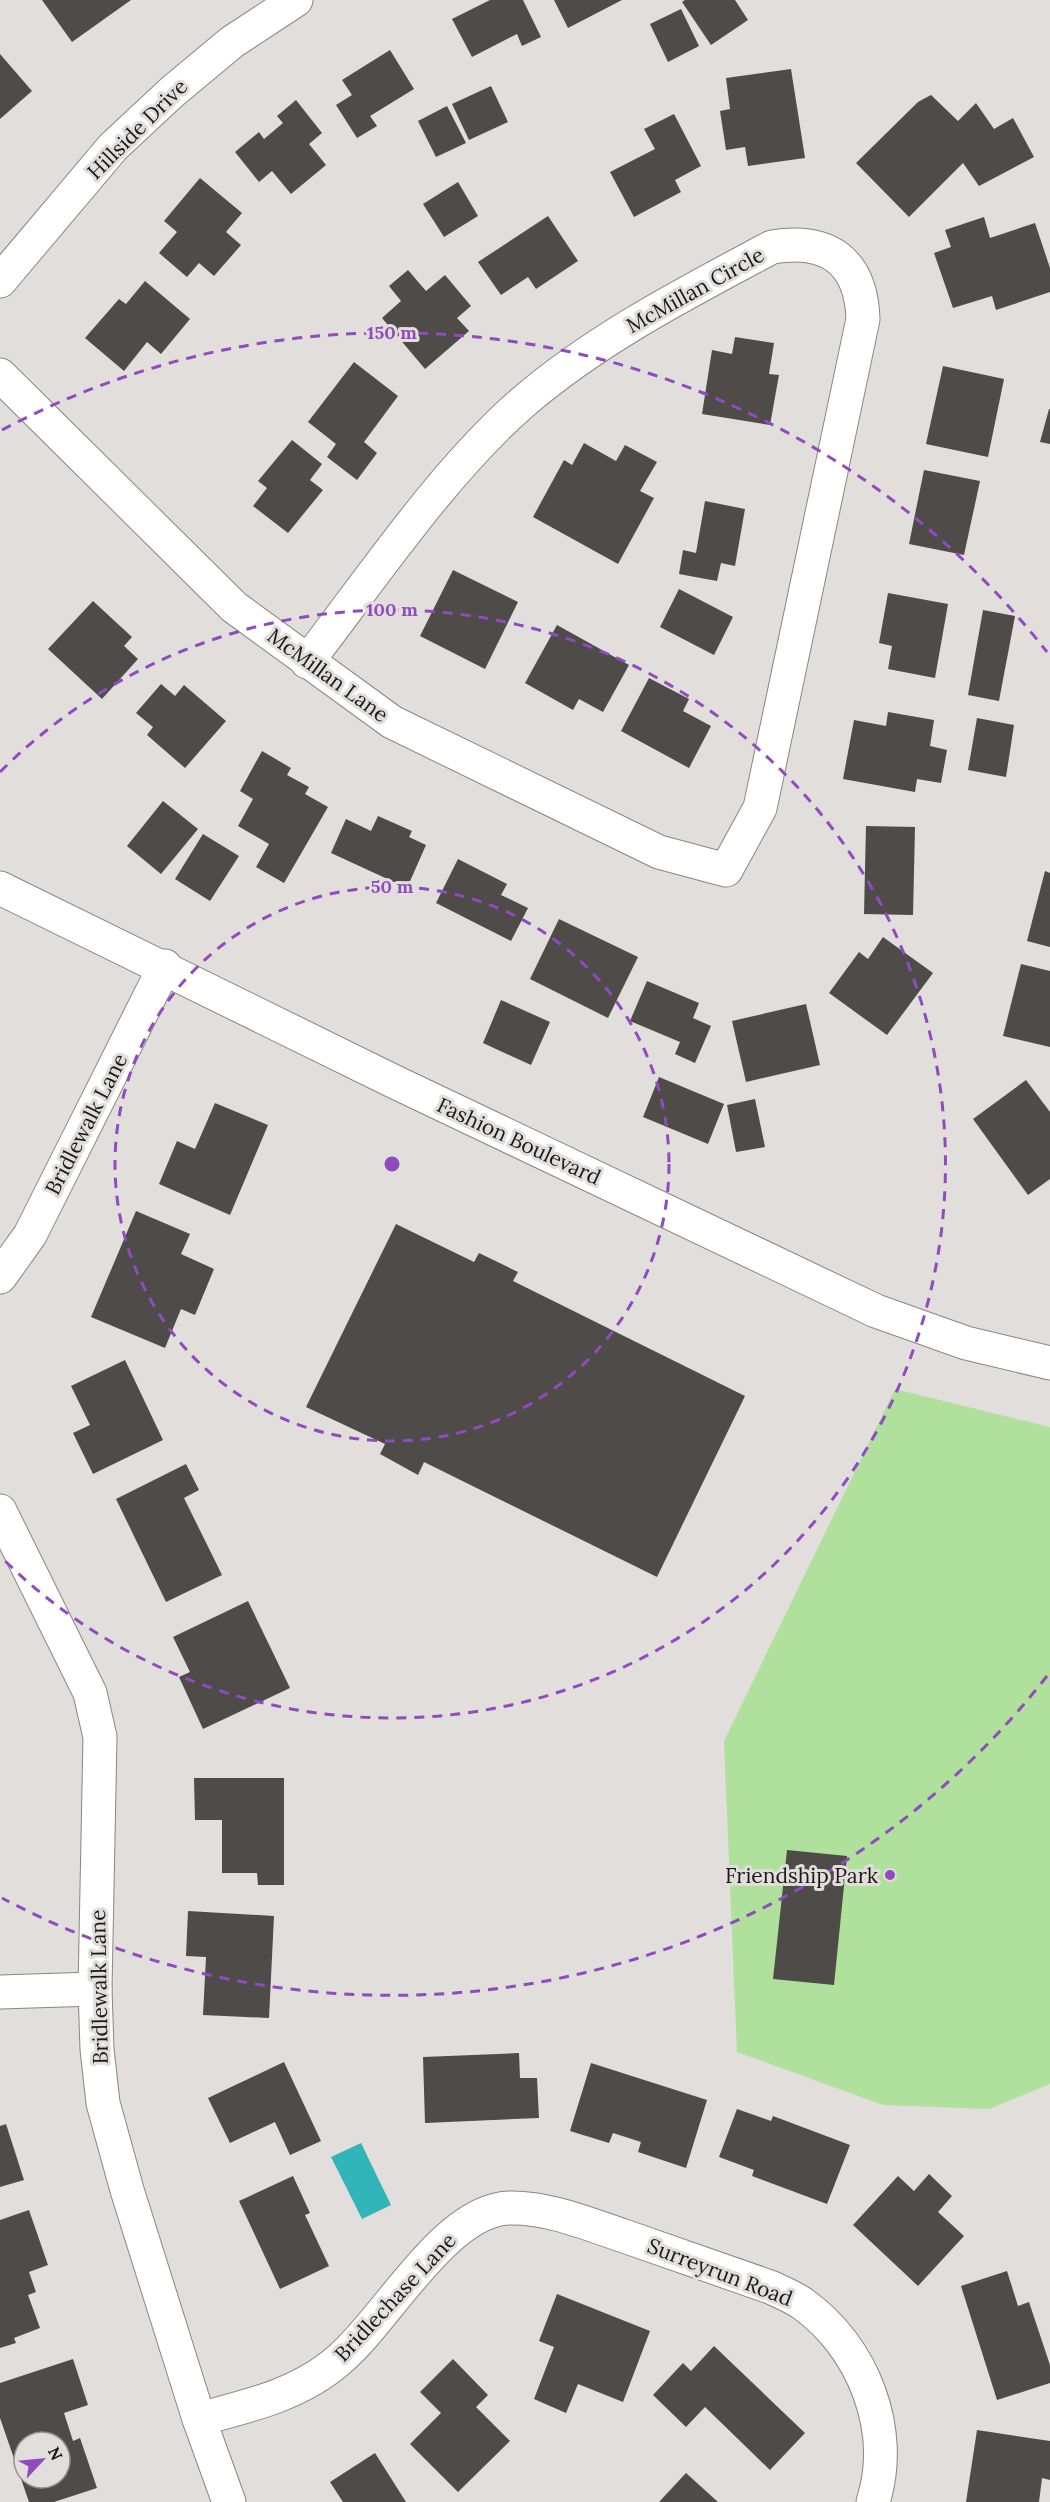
<svg xmlns="http://www.w3.org/2000/svg" width="1050" height="2502" font-family="Lora,serif">
<style>
.green{fill:#afe09c}
.water{fill:#32b5b8}
.building{fill:#4e4b48;fill-rule:evenodd}
.lines{fill:none;stroke-linecap:round;stroke-linejoin:round}
.street-casing{stroke:#8a8683;stroke-width:35}
.secondary-casing{stroke:#8a8683;stroke-width:35}
.street{stroke:#fff;stroke-width:33}
.secondary{stroke:#fff;stroke-width:33}
.ring{fill:none;stroke:#8f4bbf;stroke-width:3;stroke-dasharray:10 8}
.poi-dot{fill:#8f4bbf;stroke:#e2dedb;stroke-width:2}
.labels{text-anchor:middle;dominant-baseline:central;stroke-width:6;stroke-linejoin:round;paint-order:stroke}
.street-label{font-size:21px;fill:#1c1a19;stroke:#e2dedb}
.poi-label{font-size:21px;fill:#1c1a19;stroke:#e2dedb;text-anchor:end}
.centre{fill:#8f4bbf;stroke:#e2dedb;stroke-width:3}
.ring-label{font-size:18px;text-anchor:middle;font-weight:bold;fill:#8f4bbf;stroke:#e2dedb;stroke-width:6;stroke-linejoin:round;paint-order:stroke}
</style>
<rect width="100%" height="100%" fill="#e2dedb"/>
<polygon class="green" points="895,1389 1050,1427 1050,2084 989,2109 883,2105 737,2052 724,1741"/>
<polygon class="water" points="361,2143 391,2205 362,2219 331,2157"/>
<g class="building">
<polygon points="42,0 131,0 72,42"/>
<polygon points="490,0 523,0 541,37 522,46 517,34 472,57 452,19"/>
<polygon points="554,0 622,0 568,28"/>
<polygon points="685,0 735,0 748,20 711,45 682,2"/>
<polygon points="681,9 699,46 668,62 650,24"/>
<polygon points="390,50 414,89 370,116 377,126 357,138 336,105 352,95 342,80"/>
<polygon points="0,54 32,91 0,119"/>
<polygon points="791,69 805,158 748,166 745,147 726,150 720,111 730,109 726,78"/>
<polygon points="491,86 508,122 469,140 452,104"/>
<polygon points="931,95 958,121 976,103 994,129 1013,118 1034,157 979,186 963,163 909,217 856,163 918,102"/>
<polygon points="296,100 322,133 309,144 326,165 291,194 272,171 259,182 235,152 259,132 264,139 283,123 277,116"/>
<polygon points="447,106 466,143 436,157 418,121"/>
<polygon points="674,114 701,166 675,180 681,192 634,217 610,172 655,149 644,129"/>
<polygon points="200,178 242,213 226,232 241,245 214,276 199,263 187,277 159,253 177,232 164,221"/>
<polygon points="458,182 478,216 444,237 423,204"/>
<polygon points="548,216 578,261 536,289 528,277 501,295 478,262"/>
<polygon points="984,217 990,238 1035,223 1050,268 1050,292 996,310 992,296 953,308 934,253 951,247 945,230"/>
<polygon points="408,270 426,291 445,275 471,306 457,318 469,331 425,369 382,318 401,301 389,286"/>
<polygon points="145,281 190,319 161,354 147,342 124,371 85,338 119,299 126,304"/>
<polygon points="735,337 774,343 769,374 779,375 770,425 702,414 712,350 732,354"/>
<polygon points="354,362 398,396 364,442 377,453 357,480 327,457 336,444 308,422"/>
<polygon points="943,366 1004,379 988,457 926,444"/>
<polygon points="1049,409 1050,409 1050,444 1040,442"/>
<polygon points="292,440 322,464 310,480 323,490 288,533 253,506 267,488 258,481"/>
<polygon points="584,443 616,461 625,445 657,462 640,491 654,498 618,564 533,517 564,460 572,465"/>
<polygon points="924,470 980,481 964,555 909,544"/>
<polygon points="705,501 745,509 735,566 721,563 717,581 679,574 683,550 696,553"/>
<polygon points="453,570 518,602 485,669 420,636"/>
<polygon points="679,589 733,617 714,655 660,627"/>
<polygon points="888,593 948,604 935,678 888,669 892,646 879,643"/>
<polygon points="93,601 132,637 124,646 138,659 102,699 48,649"/>
<polygon points="983,610 1015,616 999,701 968,695"/>
<polygon points="557,625 629,665 603,712 579,699 573,710 525,683"/>
<polygon points="649,678 689,699 683,711 711,726 689,768 621,731"/>
<polygon points="161,684 175,696 184,685 226,721 185,768 147,735 153,727 136,713"/>
<polygon points="888,712 934,720 930,746 947,750 941,783 917,779 915,792 843,779 854,720 886,726"/>
<polygon points="977,718 1014,725 1006,777 968,770"/>
<polygon points="262,751 291,768 287,775 309,787 305,794 328,807 284,883 256,867 269,844 238,826 253,799 240,791"/>
<polygon points="163,801 198,829 161,874 127,846"/>
<polygon points="378,816 412,831 409,837 426,845 407,888 331,853 346,819 371,831"/>
<polygon points="866,826 915,827 913,915 864,914"/>
<polygon points="203,834 239,856 210,901 175,879"/>
<polygon points="458,859 507,884 501,895 528,908 511,941 436,903"/>
<polygon points="1045,871 1050,873 1050,947 1027,941"/>
<polygon points="559,919 638,957 608,1018 530,979"/>
<polygon points="883,937 933,973 887,1035 829,993 859,952 868,959"/>
<polygon points="1021,964 1050,971 1050,1047 1003,1036"/>
<polygon points="647,981 699,1003 693,1018 711,1026 695,1063 675,1054 680,1042 630,1021"/>
<polygon points="501,1000 550,1022 531,1065 483,1043"/>
<polygon points="806,1004 820,1065 746,1082 732,1021"/>
<polygon points="659,1077 724,1104 708,1144 643,1117"/>
<polygon points="1026,1080 1050,1112 1050,1179 1028,1195 973,1119"/>
<polygon points="755,1099 765,1147 736,1152 727,1105"/>
<polygon points="215,1103 268,1125 230,1215 159,1184 177,1141 195,1149"/>
<polygon points="136,1211 190,1234 181,1254 214,1269 195,1315 181,1309 165,1348 91,1317"/>
<polygon points="396,1224 474,1262 479,1253 518,1272 513,1281 745,1396 657,1577 424,1462 418,1475 380,1454 385,1444 306,1407"/>
<polygon points="125,1360 163,1440 93,1474 73,1433 90,1425 71,1386"/>
<polygon points="186,1464 199,1490 184,1498 222,1575 166,1602 116,1499"/>
<polygon points="248,1601 290,1688 203,1729 179,1677 190,1672 173,1637"/>
<polygon points="194,1778 284,1778 284,1885 258,1885 257,1873 222,1873 222,1820 195,1820"/>
<polygon points="787,1850 847,1856 834,1985 773,1979"/>
<polygon points="188,1911 274,1916 269,2018 203,2015 206,1957 186,1956"/>
<polygon points="519,2053 520,2078 537,2078 539,2118 425,2123 423,2057"/>
<polygon points="284,2062 321,2141 290,2155 275,2122 230,2143 208,2098"/>
<polygon points="591,2063 707,2100 686,2168 638,2152 641,2142 613,2133 609,2143 570,2131"/>
<polygon points="737,2109 771,2121 773,2116 850,2145 827,2204 752,2176 754,2170 719,2157"/>
<polygon points="6,2124 24,2180 0,2187 0,2126"/>
<polygon points="929,2174 952,2196 938,2212 964,2236 918,2286 853,2225 898,2176 914,2191"/>
<polygon points="293,2176 310,2213 305,2215 329,2266 280,2289 239,2201"/>
<polygon points="29,2210 48,2265 29,2272 36,2292 28,2295 40,2328 14,2338 16,2343 0,2348 0,2220"/>
<polygon points="1007,2271 1018,2306 1029,2302 1050,2365 1050,2383 997,2400 961,2286"/>
<polygon points="557,2294 650,2331 623,2402 578,2384 566,2413 534,2399 554,2347 539,2341"/>
<polygon points="714,2346 805,2433 770,2470 705,2407 686,2427 653,2395 683,2363 691,2371"/>
<path d="M73 2359 88 2405 64 2413 73 2441 80 2438 97 2488 54 2502H29L0 2418V2383ZM24 2442H60V2478H24Z"/>
<polygon points="453,2359 488,2395 476,2407 510,2441 458,2492 410,2444 441,2413 420,2392"/>
<polygon points="977,2430 1050,2441 1050,2480 1042,2478 1039,2502 966,2502"/>
<polygon points="375,2453 406,2502 343,2502 330,2482"/>
<polygon points="686,2473 718,2502 659,2502"/>
</g>
<g class="lines">
<g class="street-casing">
<g id="street">
<polyline points="0,281 113,147 172,92 232,42 296,0"/>
<path d="M0 375 234 607 392 722 659 852 726 870 760 808 863 319C861 260 827 238 772 247 686 293 596 339 522 403 442 473 372 578 307 662"/>
<polyline points="0,1277 30,1235 165,966"/>
<polyline points="0,1511 90,1693 100,1737 95,1989 97,2049 103,2103 127,2190 199,2419 229,2502"/>
<polyline points="0,1992 95,1989"/>
<path d="M199 2419C249 2406 301 2394 340 2359 387 2319 445 2210 509 2208 548 2207 588 2224 624 2236 673 2253 721 2270 770 2287 781 2292 793 2297 803 2304 863 2347 896 2430 873 2502"/>
</g>
</g>
<g class="secondary-casing">
<polyline id="secondary" points="0,888 395,1082 876,1311 966,1343 1050,1363"/>
</g>
<use href="#street" class="street"/>
<use href="#secondary" class="secondary"/>
</g>
<g class="ring">
<circle cx="392" cy="1164" r="277"/>
<path d="M0 772A554 554 0 1 1 0 1556"/>
<path d="M1047 1676A831 831 0 0 1 2 1898M2 430A831 831 0 0 1 1047 652"/>
</g>
<circle class="poi-dot" cx="890" cy="1875" r="6"/>
<g class="labels">
<g class="street-label">
<text transform="translate(137 129) rotate(-45)">Hillside Drive</text>
<text transform="translate(695 290) rotate(-29)">McMillan Circle</text>
<text transform="translate(328 675) rotate(36)">McMillan Lane</text>
<text transform="translate(86 1124) rotate(-63)">Bridlewalk Lane</text>
<text transform="translate(519 1141) rotate(25)">Fashion Boulevard</text>
<text transform="translate(99 1987) rotate(-91)">Bridlewalk Lane</text>
<text transform="translate(720 2272) rotate(21)">Surreyrun Road</text>
<text transform="translate(395 2297) rotate(-47)">Bridlechase Lane</text>
</g>
<g class="poi-label">
<text x="878" y="1875">Friendship Park</text>
</g>
</g>
<circle cx="392" cy="1164" r="9" class="centre"/>
<g class="ring-label">
<text x="392" y="339">150 m</text>
<text x="392" y="616">100 m</text>
<text x="392" y="893">50 m</text>
</g>
<g transform="translate(42 2460) rotate(64)"><circle r="28" fill="#e2dedb" stroke="#93908d" stroke-width="1.5"/>
<path d="M0-4.5L10 22L0 15L-10 22Z" fill="#8f4bbf"/>
<text y="-9" font-size="16" font-weight="bold" text-anchor="middle" fill="#1c1a19">N</text>
</g>
</svg>
